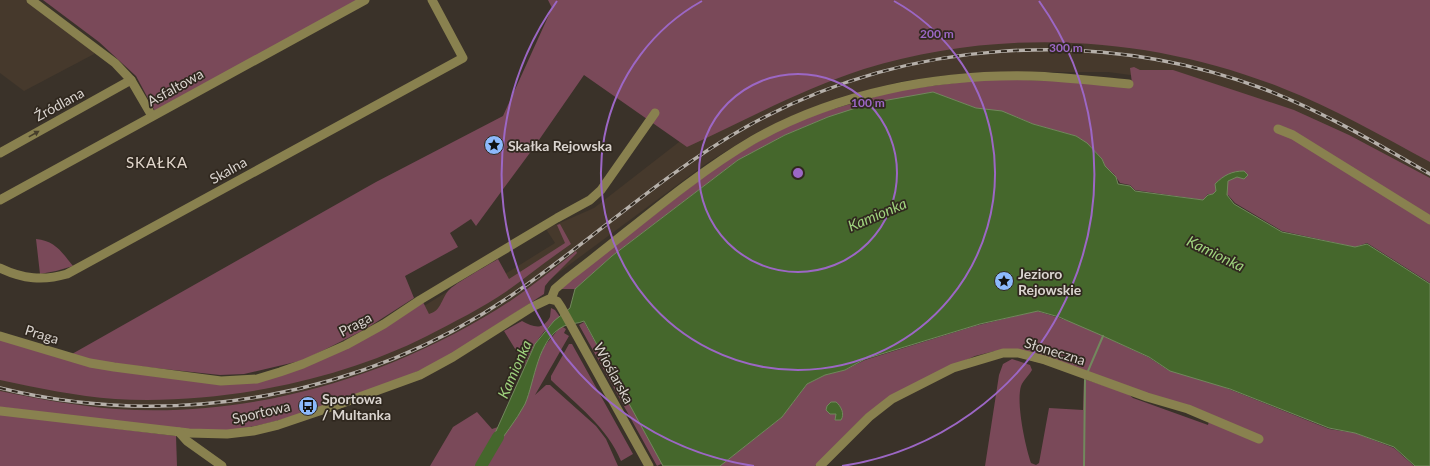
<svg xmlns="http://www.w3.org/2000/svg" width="1430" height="466" font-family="Lato,sans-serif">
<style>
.built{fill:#46392c}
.green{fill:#7a4959}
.water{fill:#45672c;stroke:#72885d}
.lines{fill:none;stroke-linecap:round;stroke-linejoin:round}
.stream{stroke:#72885d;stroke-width:2}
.river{stroke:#45672c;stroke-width:12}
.minor{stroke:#89814f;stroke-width:9}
.rail-casing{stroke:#b6b0aa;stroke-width:3.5}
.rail{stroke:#30281f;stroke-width:2;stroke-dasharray:6;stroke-linecap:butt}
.oneway{fill:#463e2b}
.ring{fill:none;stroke:#9c67c5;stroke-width:2}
.labels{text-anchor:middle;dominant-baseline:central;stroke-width:3.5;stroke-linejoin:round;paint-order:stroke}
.street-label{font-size:14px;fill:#dad4cf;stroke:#30281f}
.poi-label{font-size:14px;font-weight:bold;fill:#dad4cf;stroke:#30281f;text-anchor:start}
.neighbourhood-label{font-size:15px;letter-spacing:1px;fill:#e1d6cb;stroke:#30281f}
.water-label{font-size:15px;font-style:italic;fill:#9fd27d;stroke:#30281f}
.centre{fill:#9c67c5;stroke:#30281f;stroke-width:2}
.ring-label{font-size:12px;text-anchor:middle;font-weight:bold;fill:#9c67c5;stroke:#30281f;stroke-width:3.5;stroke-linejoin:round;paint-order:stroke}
</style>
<rect width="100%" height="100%" fill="#3a3229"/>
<g class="built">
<polygon points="0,0 31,0 97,49 94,54 24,91 0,73"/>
<polygon points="1118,10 1430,127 1430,205 1160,79 1108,72 986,72 949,75 903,81 838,98 789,117 754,134 707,163 519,302 423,360 222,422 0,398 0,341 45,355 252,385 385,330 497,261 505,274 555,243 546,229 594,208 679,142 864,23"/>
</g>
<g class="green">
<polygon points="43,0 368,0 157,115 136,76 99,42"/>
<path d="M548 0H1430V162C1382 136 1333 108 1282 88 1149 35 1001 27 864 69 802 89 746 120 687 147L584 75 532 150 476 226 471 219 450 233 458 247 405 276 414 298 364 330 304 360 244 374 220 375 98 362 72 354 376 182 503 116 552 8Z"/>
<polygon points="1134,67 1140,70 1173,70 1294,110 1349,135 1430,178 1430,283 1367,243 1355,247 1282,231 1235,203 1228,195 1208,194 1203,200 1135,190 1130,185 1120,183 1114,174 1105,166 1102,159 1091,147 1076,136 1033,124 1017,117 976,108 932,92 828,117 785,135 738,160 612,256 575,289 561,289 566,283 723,162 782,128 823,112 898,90 987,79 1132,83 1130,68"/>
<path d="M560 224 571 244C549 259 528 276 507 291 482 308 454 322 427 336 336 382 216 405 115 399 76 396 38 388 0 380V338L96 366 206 381 295 371 423 302 429 314C441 311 441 300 448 291 455 283 487 266 498 259L509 279 565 243 557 225Z"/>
<path d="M36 239C55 241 61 251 73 266L56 271 40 274Z"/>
<path d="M576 251 577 253 549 281 545 286 544 294 444 359 401 379 317 408 315 403 302 407 304 413C271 423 240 431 206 432L0 407V391C39 399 77 406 116 409 249 418 384 379 496 310 524 293 550 272 576 251Z"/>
<path d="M551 308 555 310 560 317C542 330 533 345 525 365L504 331 522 321C534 327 542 331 550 317Z"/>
<path d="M1037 311 1078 324 1148 357 1168 370 1221 386 1329 429 1355 433 1394 448 1414 466H985L999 375 1003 364 1012 359 1030 365 1032 370C1029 375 1023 381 1021 386 1016 403 1025 445 1031 463L1036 465 1039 463 1049 408 1083 410 1084 379 1127 393 1133 398 1208 425 1210 417 1125 385 995 351 975 356 925 378 865 415 815 466H720L782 417 807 384 825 375 845 370 865 360 975 326Z"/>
<polygon points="584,322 664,466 661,464 657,466 579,325"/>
<polygon points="561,326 566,329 564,333 569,336 535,395 546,385 550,385 596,426 606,439 618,466 430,466 453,427 477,412 492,429 513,422 538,354"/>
<path d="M569 344H572L633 454 621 461C607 427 577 405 551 380V376Z"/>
<polygon points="0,414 176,436 177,466 0,466"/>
</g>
<g class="water">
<path d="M933 92 976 108 1002 111 1033 124 1076 136 1087 143 1102 159 1105 166 1116 177 1118 184 1130 186 1135 191 1203 200 1208 195 1213 194 1216 191 1215 184C1224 175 1232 171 1244 171L1248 175 1244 179 1237 177 1228 181 1227 195 1234 204 1282 232 1355 247 1367 244 1430 284V466H1415L1394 447 1355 433 1329 428 1230 389 1170 371 1149 357 1103 336 1059 317 1038 311 980 324 865 359 845 370 825 375 807 384 782 417 720 466H663L584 321C578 324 570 323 564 326 537 339 535 381 525 404 516 421 503 436 493 452L488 449 535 344 554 321 570 308 575 289 612 256 738 160 785 135 828 117 871 103Z"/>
<path d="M831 402H836C841 406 845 414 841 420H835L836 414H830L826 410 827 406Z"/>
</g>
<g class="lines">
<g class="stream">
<polyline points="1088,371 1103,336"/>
<polyline points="1084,466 1085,380"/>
</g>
<polyline class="river" points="481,466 498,437"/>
<g class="minor">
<polyline points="31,0 115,63 131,80 152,116"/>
<polyline points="1278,129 1293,135 1430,220"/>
<polyline points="0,153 131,80"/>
<polyline points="0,200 365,0"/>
<path d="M0 268C23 279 43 281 67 274L463 58 432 0"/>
<path d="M551 299 555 289 569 277C630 231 687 179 753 140 836 93 936 74 1031 76 1064 77 1096 81 1129 84"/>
<polyline points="0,336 90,363 114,367 221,381 257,379 280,372 303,364 346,345 384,324 420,300 557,218 590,200 601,190 655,113"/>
<polyline points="0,411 189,433 227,434 253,431 278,425 340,404 420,375 453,357 532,307 549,299 557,301 561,307 649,466"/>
<polyline points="179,432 187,441 222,466"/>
<polyline points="820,466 869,417 892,399 953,368 1003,353 1018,353 1045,360 1147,397 1188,409 1259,439"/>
</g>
<g class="rail-casing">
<path id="rail" d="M0 388C175 431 364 396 512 295 591 241 662 174 746 127 904 39 1095 26 1264 89 1322 111 1376 143 1430 174"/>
</g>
<use href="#rail" class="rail"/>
</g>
<defs><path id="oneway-solid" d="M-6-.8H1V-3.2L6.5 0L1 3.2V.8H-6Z"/></defs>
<use class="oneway" href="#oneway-solid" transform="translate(34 134) rotate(-29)"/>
<g class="ring">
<circle cx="798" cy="173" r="99"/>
<path d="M894 1A197 197 0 1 1 702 1"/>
<path d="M754 466A296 296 0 0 1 557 1M1039 1A296 296 0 0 1 842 466"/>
</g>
<defs>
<g id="sight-disc" transform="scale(1)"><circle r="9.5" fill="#8cb9fc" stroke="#30281f"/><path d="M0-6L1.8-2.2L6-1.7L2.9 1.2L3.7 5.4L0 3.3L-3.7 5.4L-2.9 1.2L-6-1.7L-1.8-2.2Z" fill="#111"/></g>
<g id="bus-disc" transform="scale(1)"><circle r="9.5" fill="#8cb9fc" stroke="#30281f"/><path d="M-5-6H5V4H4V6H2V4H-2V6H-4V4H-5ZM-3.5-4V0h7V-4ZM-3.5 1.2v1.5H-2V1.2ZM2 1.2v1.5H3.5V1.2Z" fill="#111"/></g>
</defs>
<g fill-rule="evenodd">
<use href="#sight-disc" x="494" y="145"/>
<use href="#sight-disc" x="1004" y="281"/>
<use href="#bus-disc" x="308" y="406"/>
</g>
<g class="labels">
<g class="street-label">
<text transform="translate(175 87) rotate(-29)">Asfaltowa</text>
<text transform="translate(59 104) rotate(-29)">Źródlana</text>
<text transform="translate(228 170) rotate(-29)">Skalna</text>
<text transform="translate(355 324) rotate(-28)">Praga</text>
<text transform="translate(42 334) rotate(17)">Praga</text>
<text transform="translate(1055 351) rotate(17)">Słoneczna</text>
<text transform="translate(614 373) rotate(61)">Wioślarska</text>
<text transform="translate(261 412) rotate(-13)">Sportowa</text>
</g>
<g class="poi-label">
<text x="508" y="145">Skałka Rejowska</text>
<text x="1018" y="273">Jezioro<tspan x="1018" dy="16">Rejowskie</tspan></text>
<text x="322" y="398">Sportowa<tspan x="322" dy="16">/ Multanka</tspan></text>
</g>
<g class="neighbourhood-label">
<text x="157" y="162">SKAŁKA</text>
</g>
<g class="water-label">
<text transform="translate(877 214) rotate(-23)">Kamionka</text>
<text transform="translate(1216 253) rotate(26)">Kamionka</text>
<text transform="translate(514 369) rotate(-66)">Kamionka</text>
</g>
</g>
<circle cx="798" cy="173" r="6" class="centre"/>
<g class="ring-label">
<text x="937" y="38">200 m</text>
<text x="1066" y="52">300 m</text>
<text x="868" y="107">100 m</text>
</g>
</svg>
